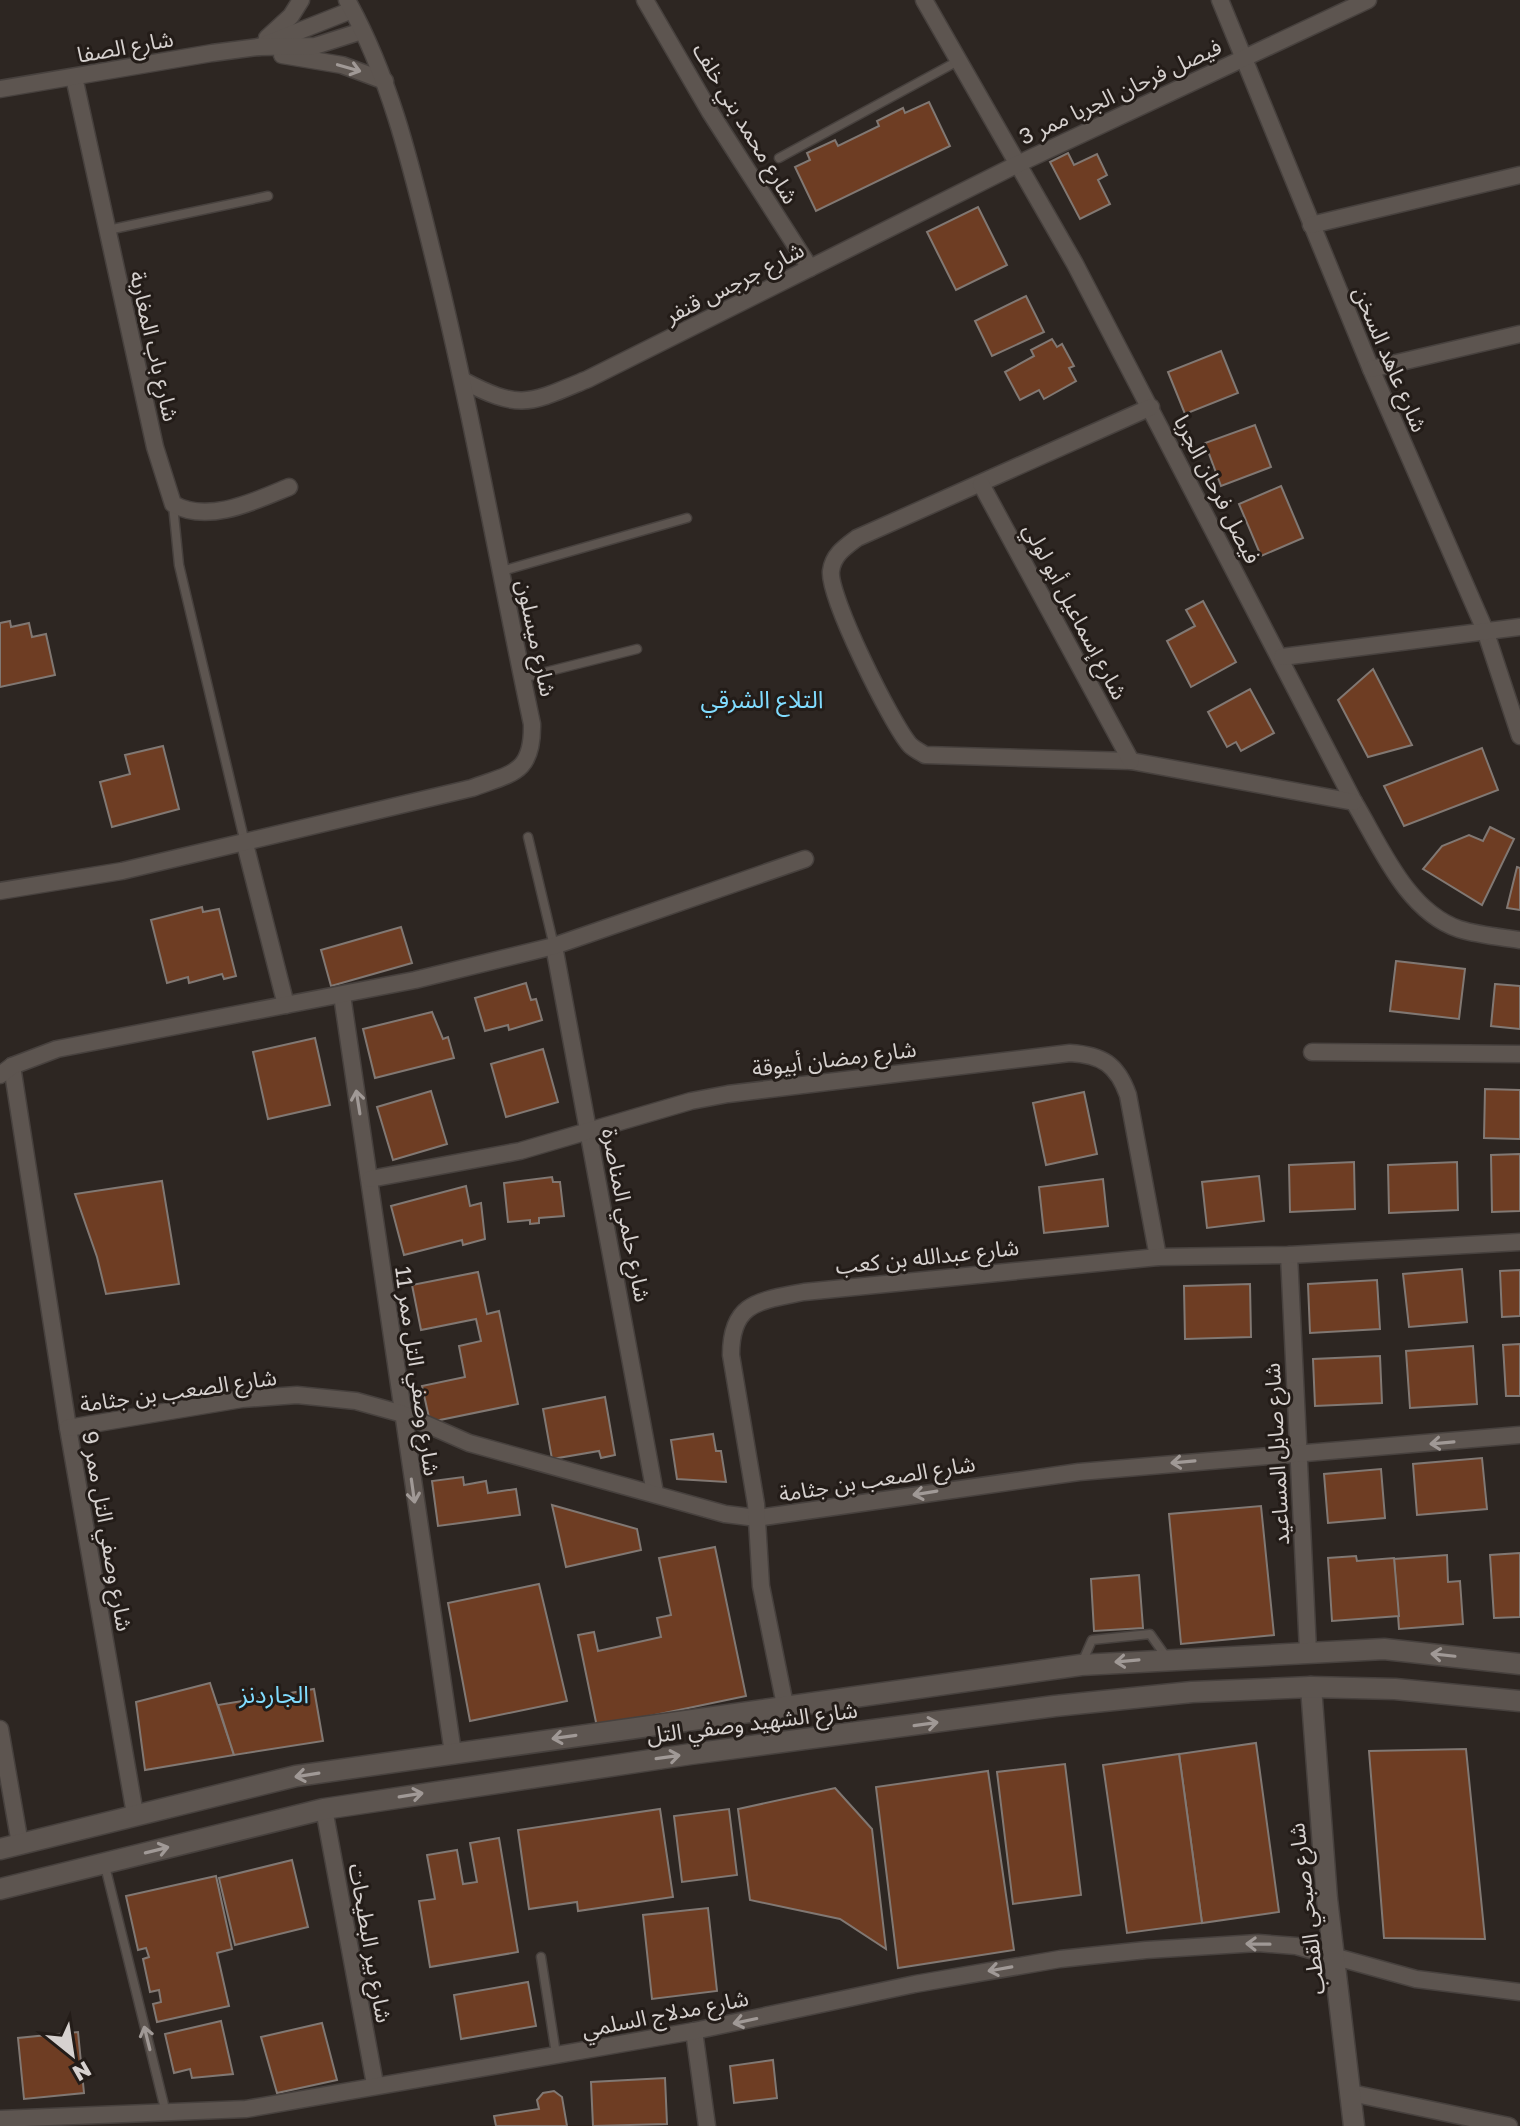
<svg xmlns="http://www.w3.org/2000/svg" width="1520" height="2126" font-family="'Golos Text','Noto Sans Arabic',sans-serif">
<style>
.building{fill:#6e3d23;stroke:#817873;stroke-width:2}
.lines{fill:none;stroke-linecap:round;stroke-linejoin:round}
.lane-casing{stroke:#47413e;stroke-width:11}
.street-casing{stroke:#47413e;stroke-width:19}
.secondary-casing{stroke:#47413e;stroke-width:23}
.lane{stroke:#5d5550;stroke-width:8}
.street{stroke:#5d5550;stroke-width:16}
.secondary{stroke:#5d5550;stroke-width:20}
.oneway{stroke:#a09996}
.labels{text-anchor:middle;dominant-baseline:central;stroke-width:6;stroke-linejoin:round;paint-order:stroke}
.street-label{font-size:22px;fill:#d6d1cf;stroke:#231c18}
.neighbourhood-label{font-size:24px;fill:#80dcff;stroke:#231c18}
</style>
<rect width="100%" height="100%" fill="#2d2622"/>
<g class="building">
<polygon points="929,102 950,146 816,211 795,167 810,160 807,153 835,140 838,146 879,126 877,121 903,108 905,113"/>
<polygon points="1068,153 1074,165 1097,154 1107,175 1098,180 1110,204 1080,219 1050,162"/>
<polygon points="978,207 1007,265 956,290 927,232"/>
<polygon points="1026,296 1044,332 992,356 975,321"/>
<polygon points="1052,339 1057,347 1062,344 1074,366 1069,368 1076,381 1044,399 1039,390 1020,400 1005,372 1034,356 1031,350"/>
<polygon points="1221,351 1238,393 1185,414 1168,372"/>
<polygon points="1255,425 1271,467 1221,486 1205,443"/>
<polygon points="1281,486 1303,538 1261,556 1239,504"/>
<polygon points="1203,601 1236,662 1191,687 1167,641 1195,626 1186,610"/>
<polygon points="10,621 11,627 29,623 32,637 46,634 55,675 0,687 0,623"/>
<polygon points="1373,669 1412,745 1368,757 1338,700"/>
<polygon points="1250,689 1274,733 1241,751 1236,742 1227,747 1208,712"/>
<polygon points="163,746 179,809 112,827 100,782 130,774 125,755"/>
<polygon points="1482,748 1498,790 1404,826 1384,786"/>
<polygon points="1490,827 1514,839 1482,905 1423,869 1442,846 1469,835 1483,841"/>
<polygon points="1517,867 1520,868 1520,910 1507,908"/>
<polygon points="202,907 203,912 219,909 236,976 224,979 222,974 189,983 188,977 167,983 151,920"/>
<polygon points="401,927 412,963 331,986 321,950"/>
<polygon points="1396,961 1465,969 1459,1019 1390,1011"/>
<polygon points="526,983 531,1000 536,999 542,1020 509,1030 508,1025 485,1031 475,998"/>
<polygon points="1495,984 1520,986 1520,1029 1491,1026"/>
<polygon points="432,1012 443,1039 448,1037 454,1058 375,1078 363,1029"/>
<polygon points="315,1038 330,1105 268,1119 253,1052"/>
<polygon points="543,1049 558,1102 506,1117 491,1064"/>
<polygon points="1485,1089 1520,1090 1520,1139 1484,1138"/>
<polygon points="431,1091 447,1144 393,1160 377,1107"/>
<polygon points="1084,1092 1097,1154 1046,1165 1033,1103"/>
<polygon points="1520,1154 1520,1211 1492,1212 1491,1155"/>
<polygon points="1354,1162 1355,1209 1290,1212 1289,1165"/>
<polygon points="1457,1162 1458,1210 1389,1213 1388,1165"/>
<polygon points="1259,1176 1264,1221 1207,1228 1202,1182"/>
<polygon points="552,1177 553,1182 560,1182 564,1216 539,1218 539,1223 530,1224 530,1220 508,1222 504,1183"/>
<polygon points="1103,1179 1108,1226 1044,1233 1039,1187"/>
<polygon points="162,1181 179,1284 106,1294 97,1257 75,1194"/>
<polygon points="466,1186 470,1206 481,1203 485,1239 463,1245 462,1240 404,1255 391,1206"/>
<polygon points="1462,1269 1467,1322 1409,1327 1403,1274"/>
<polygon points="1520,1270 1520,1316 1502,1317 1500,1271"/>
<polygon points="478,1272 487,1314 499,1311 518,1404 430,1422 422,1386 465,1377 459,1346 481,1341 476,1319 421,1330 412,1285"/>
<polygon points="1377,1280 1380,1329 1310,1333 1308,1284"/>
<polygon points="1250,1284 1251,1337 1185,1339 1184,1286"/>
<polygon points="1520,1344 1520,1396 1506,1396 1503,1345"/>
<polygon points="1473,1346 1477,1404 1410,1408 1406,1351"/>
<polygon points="1380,1356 1382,1403 1315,1406 1313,1359"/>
<polygon points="605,1397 615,1455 601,1458 599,1451 552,1459 543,1409"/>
<polygon points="713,1434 716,1451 721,1451 726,1482 677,1479 671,1440"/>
<polygon points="1482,1458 1487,1509 1417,1515 1413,1464"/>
<polygon points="1381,1469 1385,1518 1328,1523 1324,1474"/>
<polygon points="463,1477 464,1485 486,1481 488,1493 516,1489 520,1515 438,1526 432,1481"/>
<polygon points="552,1505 637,1529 641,1550 566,1567"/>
<polygon points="1261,1506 1274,1635 1181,1644 1169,1514"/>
<polygon points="715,1547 746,1696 597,1727 578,1635 594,1632 598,1651 661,1637 657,1618 671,1615 659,1558"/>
<polygon points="1520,1553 1520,1617 1494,1618 1490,1555"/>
<polygon points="1447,1555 1448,1582 1460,1581 1463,1624 1399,1629 1394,1559"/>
<polygon points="1356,1556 1357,1561 1394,1558 1399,1616 1332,1621 1328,1558"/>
<polygon points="1139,1575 1143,1628 1094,1631 1091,1579"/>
<polygon points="539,1584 567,1701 470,1721 448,1603"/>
<polygon points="210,1683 234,1755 145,1770 136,1702"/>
<polygon points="314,1689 323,1741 234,1755 218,1705"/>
<polygon points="1256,1743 1279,1912 1202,1923 1179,1754"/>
<polygon points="1466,1749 1485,1939 1384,1938 1369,1751"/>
<polygon points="1179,1754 1202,1923 1127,1933 1103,1765"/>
<polygon points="1065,1764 1081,1895 1013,1904 997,1772"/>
<polygon points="988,1771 1014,1950 898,1968 876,1787"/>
<polygon points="835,1788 872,1829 886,1949 840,1919 750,1900 738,1809"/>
<polygon points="660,1809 673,1897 578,1911 577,1902 529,1909 518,1830"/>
<polygon points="729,1809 737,1875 682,1882 674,1816"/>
<polygon points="499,1838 518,1952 430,1967 419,1901 435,1899 427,1855 457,1850 463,1884 477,1882 470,1843"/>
<polygon points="292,1860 308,1927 235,1945 219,1878"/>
<polygon points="216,1876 232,1949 217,1953 229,2006 157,2022 153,2004 161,2002 159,1990 150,1992 143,1959 149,1957 146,1948 138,1950 126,1896"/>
<polygon points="708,1908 717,1991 652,1999 643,1915"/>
<polygon points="528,1982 536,2026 461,2039 454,1995"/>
<polygon points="221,2021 233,2074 192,2078 190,2069 174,2073 165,2034"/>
<polygon points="322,2023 337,2080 277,2093 261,2037"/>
<polygon points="78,2032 84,2093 24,2099 18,2038"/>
<polygon points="773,2060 777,2098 734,2103 730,2066"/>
<polygon points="665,2078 667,2124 593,2126 591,2082"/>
<polygon points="554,2091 562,2097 567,2126 496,2126 494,2116 539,2109 537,2100 543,2093"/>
</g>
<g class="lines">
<g class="lane-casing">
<g id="lane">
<polyline points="779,158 958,61"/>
<polyline points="108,230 268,196"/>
<polyline points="173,505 179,565 245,843"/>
<polyline points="502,571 687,518"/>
<polyline points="522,678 637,649"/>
<polyline points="528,837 554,946"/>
<polyline points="1081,1665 1092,1640 1150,1634 1167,1658"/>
<polyline points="105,1866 166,2113"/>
<polyline points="541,1957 556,2054"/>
</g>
</g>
<g class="street-casing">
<g id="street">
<polyline points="645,0 710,112 810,268"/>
<path d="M924 0 1075 264 1354 802C1380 845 1406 911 1459 929 1478 935 1500 937 1520 940"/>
<polyline points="1220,0 1371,369 1485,630 1520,736"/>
<polyline points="267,38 291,16 301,0"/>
<polyline points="259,47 352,10"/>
<polyline points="282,55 342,65 385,81"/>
<path d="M74 77 155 447 173 504C208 524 255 501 289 487"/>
<polyline points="0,89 212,53 258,47 315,46 362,31"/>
<polyline points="1311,225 1520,175"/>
<polyline points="1371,369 1520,334"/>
<path d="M464 381C521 411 530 403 588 379L1018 164 1368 0"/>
<path d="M1151 407 857 538C845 547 833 555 831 571 828 596 892 725 910 745 914 749 920 752 925 755L1131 761 1354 802"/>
<polyline points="981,484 1131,761"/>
<polyline points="1282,657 1520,627"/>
<polyline points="245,844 286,1005"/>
<path d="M0 891 122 871 472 788C513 773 533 773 532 724 499 569 472 413 434 259 412 170 392 81 347 0"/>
<polyline points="554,946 655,1493"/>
<polyline points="342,995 453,1753"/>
<polyline points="1312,1052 1520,1054"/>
<polyline points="12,1066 68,1428 135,1814"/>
<polyline points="0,1075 12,1066 57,1049 415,980 554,946 805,859"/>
<path d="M370 1179 520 1151 691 1101 728 1094 1070 1053C1102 1055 1117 1064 1128 1095L1158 1257"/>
<polyline points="1289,1255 1308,1651"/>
<polyline points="68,1428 242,1399 297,1395 356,1401 403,1414 469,1443 725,1514 757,1518 1079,1472 1520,1435"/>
<path d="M785 1705 761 1586 756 1504 731 1355C731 1302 759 1301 804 1292L1158 1257 1289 1255 1520 1242"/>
<polyline points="0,1729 20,1844"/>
<polyline points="324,1809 375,2084"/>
<polyline points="694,2031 707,2126"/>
<polyline points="1351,2093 1509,2126"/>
<polyline points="0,2119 246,2109 694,2031 915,1984 1060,1959 1146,1950 1258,1943 1296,1946 1416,1979 1520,1992"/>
</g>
</g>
<g class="secondary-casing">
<g id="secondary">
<polyline points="1311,1687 1327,1899 1354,2126"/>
<polyline points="0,1849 296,1776 1081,1665 1384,1649 1520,1664"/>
<polyline points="0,1889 324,1809 691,1754 1055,1706 1192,1692 1311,1687 1395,1689 1520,1701"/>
</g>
</g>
<use href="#lane" class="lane"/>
<use href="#street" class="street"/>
<use href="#secondary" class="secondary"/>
</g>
<defs><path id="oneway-shaft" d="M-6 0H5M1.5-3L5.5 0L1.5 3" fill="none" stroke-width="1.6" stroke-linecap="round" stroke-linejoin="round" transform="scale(2)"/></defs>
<g class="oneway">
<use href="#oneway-shaft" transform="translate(349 68) rotate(16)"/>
<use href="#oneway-shaft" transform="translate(358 1102) rotate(-99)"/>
<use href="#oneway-shaft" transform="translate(1442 1443) rotate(175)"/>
<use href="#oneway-shaft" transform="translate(1183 1462) rotate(175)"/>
<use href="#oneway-shaft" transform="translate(413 1491) rotate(82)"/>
<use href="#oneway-shaft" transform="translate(925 1493) rotate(171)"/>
<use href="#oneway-shaft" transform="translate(1443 1655) rotate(-174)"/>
<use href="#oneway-shaft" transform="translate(1127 1661) rotate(175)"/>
<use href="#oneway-shaft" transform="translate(926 1724) rotate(-8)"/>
<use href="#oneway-shaft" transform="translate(564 1737) rotate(172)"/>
<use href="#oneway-shaft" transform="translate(668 1757) rotate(-8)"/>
<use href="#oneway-shaft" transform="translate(307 1775) rotate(171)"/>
<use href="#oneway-shaft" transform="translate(411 1795) rotate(-9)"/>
<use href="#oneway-shaft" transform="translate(157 1850) rotate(-14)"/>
<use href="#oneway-shaft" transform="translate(1258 1944) rotate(-179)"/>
<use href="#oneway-shaft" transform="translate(1000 1969) rotate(170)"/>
<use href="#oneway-shaft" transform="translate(745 2021) rotate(168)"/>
<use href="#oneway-shaft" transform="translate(147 2038) rotate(-104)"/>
</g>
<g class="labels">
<g class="street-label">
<text transform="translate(125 46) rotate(-10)">شارع الصفا</text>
<text transform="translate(1120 91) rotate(-25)">فيصل فرحان الجربا ممر 3</text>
<text transform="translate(746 123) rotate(59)">شارع محمد بني خلف</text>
<text transform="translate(734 282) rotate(-27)">شارع جرجس قنفر</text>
<text transform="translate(155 346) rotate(77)">شارع باب المغاربة</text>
<text transform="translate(1391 359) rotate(67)">شارع عاهد السخن</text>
<text transform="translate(1218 489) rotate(63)">فيصل فرحان الجربا</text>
<text transform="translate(1076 611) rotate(62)">شارع إسماعيل أبو لولي</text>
<text transform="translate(537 638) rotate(78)">شارع ميسلون</text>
<text transform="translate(834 1058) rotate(-7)">شارع رمضان أبيوقة</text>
<text transform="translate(627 1215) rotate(79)">شارع حلمي المناصرة</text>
<text transform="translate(927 1256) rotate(-6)">شارع عبدالله بن كعب</text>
<text transform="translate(418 1371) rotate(82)">شارع وصفي التل ممر 11</text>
<text transform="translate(178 1390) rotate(-8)">شارع الصعب بن جثامة</text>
<text transform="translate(1276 1454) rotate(-93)">شارع صايل المساعيد</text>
<text transform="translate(877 1478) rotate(-9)">شارع الصعب بن جثامة</text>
<text transform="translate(108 1531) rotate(80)">شارع وصفي التل ممر 9</text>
<text transform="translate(752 1722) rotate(-7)">شارع الشهيد وصفي التل</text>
<text transform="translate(1306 1909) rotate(-97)">شارع صبحي القطب</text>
<text transform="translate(371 1943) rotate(80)">شارع بير البطيحات</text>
<text transform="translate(665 2013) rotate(-11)">شارع مدلاج السلمي</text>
</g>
<g class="neighbourhood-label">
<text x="762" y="698">التلاع الشرقي</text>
<text x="274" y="1693">الجاردنز</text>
</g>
</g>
<g transform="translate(72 2054) rotate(150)" stroke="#231c18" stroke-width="6" paint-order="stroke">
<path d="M0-6L14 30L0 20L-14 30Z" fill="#d6d1cf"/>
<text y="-12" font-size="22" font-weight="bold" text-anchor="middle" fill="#d6d1cf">N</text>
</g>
</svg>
